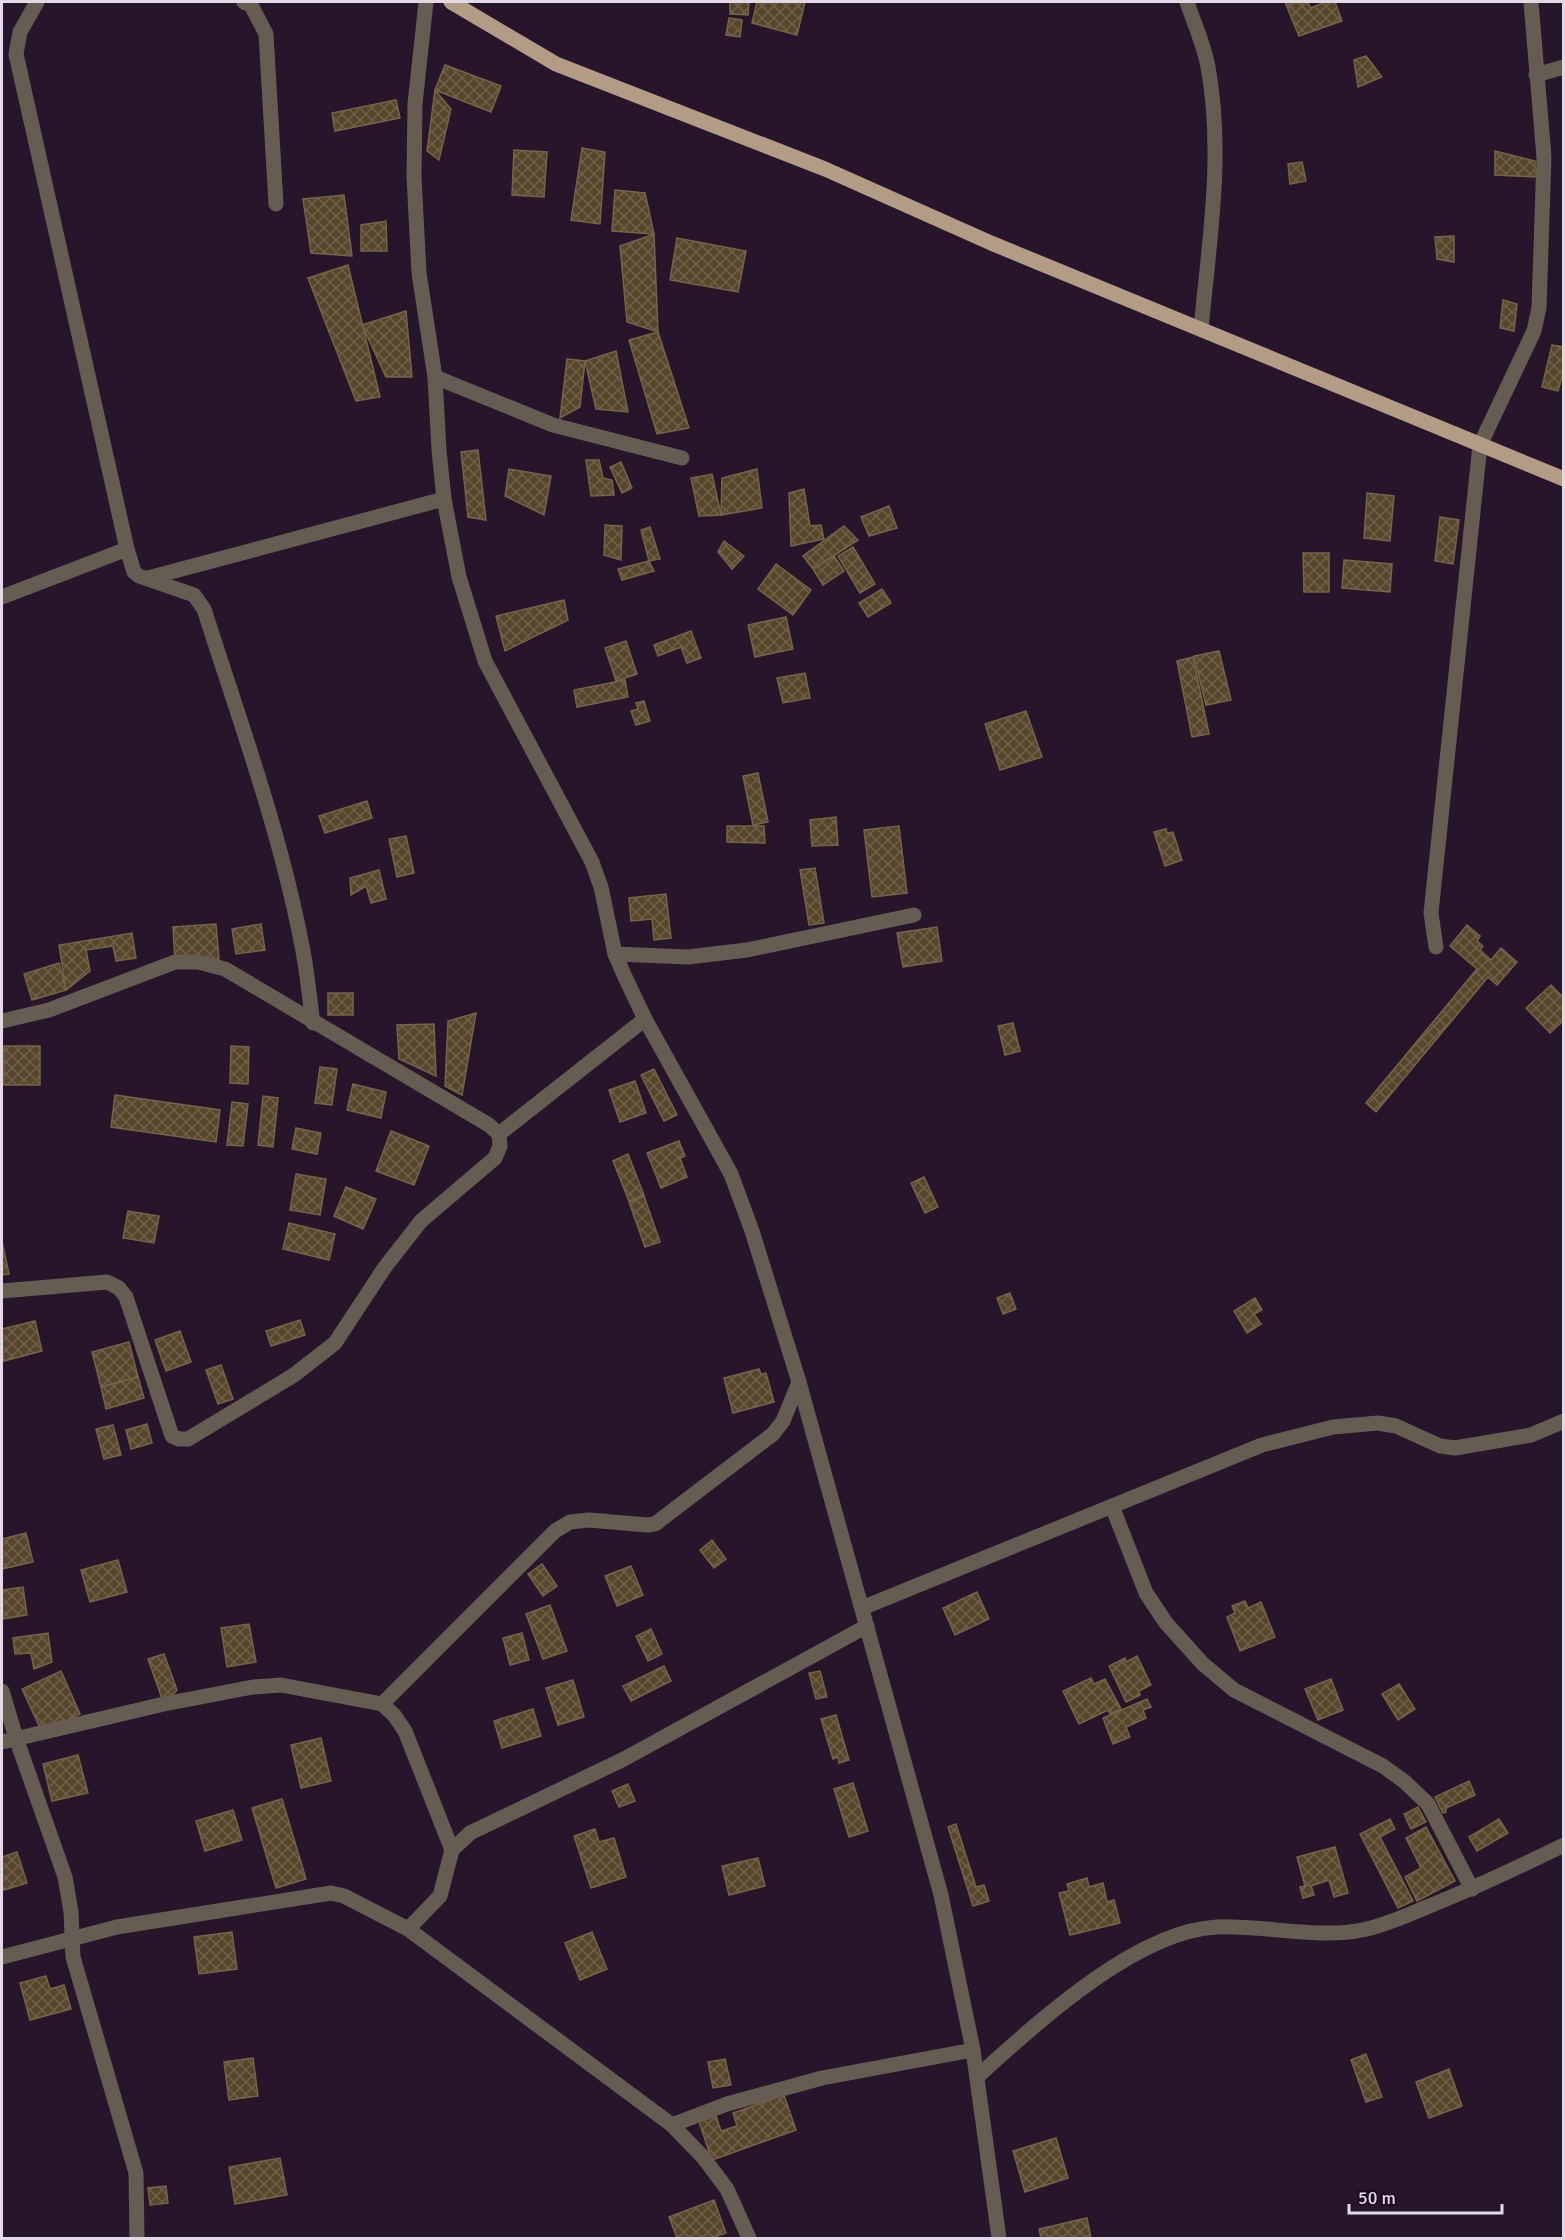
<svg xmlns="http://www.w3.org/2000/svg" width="1565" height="2240" font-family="Signika,sans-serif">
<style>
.building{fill:url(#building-cross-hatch);stroke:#766447;stroke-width:1.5}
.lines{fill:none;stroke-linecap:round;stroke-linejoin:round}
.minor{stroke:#675c52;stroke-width:15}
.primary{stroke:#b29c86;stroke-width:15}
</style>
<defs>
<pattern id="building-cross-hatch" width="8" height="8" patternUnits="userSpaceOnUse" patternTransform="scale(1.5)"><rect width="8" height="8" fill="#57462a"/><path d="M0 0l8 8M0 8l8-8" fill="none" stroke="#6f6049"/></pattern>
</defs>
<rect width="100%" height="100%" fill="#27152b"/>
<g class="building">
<polygon points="730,2 749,2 748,15 730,14"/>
<polygon points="757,2 805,2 797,35 752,23"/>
<polygon points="1285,2 1307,2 1311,8 1325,2 1335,2 1342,21 1299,36"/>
<polygon points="729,18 742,20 740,37 726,35"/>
<polygon points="1366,56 1382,77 1358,87 1354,60"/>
<polygon points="445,65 501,86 491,112 435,90"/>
<polygon points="435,90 451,109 439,160 427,151"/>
<polygon points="396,100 400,118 335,131 332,113"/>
<polygon points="582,148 605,152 600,224 571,220"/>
<polygon points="514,150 547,152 544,197 512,195"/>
<polygon points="1495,151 1535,161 1535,177 1495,175"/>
<polygon points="1302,162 1306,181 1290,184 1288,164"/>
<polygon points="615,190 645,193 654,234 612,231"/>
<polygon points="344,195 352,256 311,253 303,199"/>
<polygon points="386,221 387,251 361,251 361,225"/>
<polygon points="654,234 658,332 627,322 620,246"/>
<polygon points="1454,236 1454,262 1437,259 1435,237"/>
<polygon points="677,238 746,251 738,292 670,280"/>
<polygon points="348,265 380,397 356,401 308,278"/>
<polygon points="1503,300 1517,304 1514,331 1500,328"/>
<polygon points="406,311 412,377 386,377 362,325"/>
<polygon points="658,332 689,428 657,434 629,340"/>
<polygon points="1552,345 1564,347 1564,370 1558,391 1542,387"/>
<polygon points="616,351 628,412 596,409 585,361"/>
<polygon points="567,359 585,361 580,407 560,418"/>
<polygon points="478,450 486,520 468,517 461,452"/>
<polygon points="586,460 599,460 603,478 612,480 614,495 591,496"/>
<polygon points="621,462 632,488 622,493 610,467"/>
<polygon points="509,469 551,476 544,515 505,496"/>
<polygon points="757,469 762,508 721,515 722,478"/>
<polygon points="712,474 721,515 699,516 691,478"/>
<polygon points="804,489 810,526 821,525 824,539 791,546 789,493"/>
<polygon points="1367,493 1394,496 1390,541 1364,538"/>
<polygon points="889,506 897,528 869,536 861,517"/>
<polygon points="1440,517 1459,520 1453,564 1435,561"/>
<polygon points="605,525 622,526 621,560 604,555"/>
<polygon points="844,526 858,540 813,569 803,556"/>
<polygon points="650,527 660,559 649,561 641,530"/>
<polygon points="724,541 744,556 732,569 718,552"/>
<polygon points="853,547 875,584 860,593 838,556"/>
<polygon points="1303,553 1329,553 1329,592 1304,592"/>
<polygon points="834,556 844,571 823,585 813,569"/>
<polygon points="1344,560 1392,564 1390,592 1342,588"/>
<polygon points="649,561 654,571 622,580 618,569"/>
<polygon points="776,564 811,590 793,615 758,589"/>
<polygon points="882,589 891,603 868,617 859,603"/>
<polygon points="564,600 568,620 505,651 496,616"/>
<polygon points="786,617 793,649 755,657 748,625"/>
<polygon points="691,631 701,658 687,663 681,647 658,656 654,645"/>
<polygon points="626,641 637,674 616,681 605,648"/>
<polygon points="1219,651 1231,700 1206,705 1194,656"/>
<polygon points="1193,657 1209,734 1192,737 1177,661"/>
<polygon points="805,673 810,698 783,703 777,678"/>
<polygon points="625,680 628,697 577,707 574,690"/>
<polygon points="644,701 650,721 636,725 631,711 638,709 636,703"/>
<polygon points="1026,711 1042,757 1000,770 985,724"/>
<polygon points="758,773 768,822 753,825 743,776"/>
<polygon points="367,801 372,818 325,833 319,816"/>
<polygon points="836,817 838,845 812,846 810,820"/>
<polygon points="727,826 764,826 765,843 727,842"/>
<polygon points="899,826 907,893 872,897 864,830"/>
<polygon points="1166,829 1167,833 1173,832 1182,860 1165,866 1154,832"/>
<polygon points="406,836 414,873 397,877 389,839"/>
<polygon points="815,868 824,923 809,925 800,870"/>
<polygon points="379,870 386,899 371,903 366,886 351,895 350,878"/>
<polygon points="666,894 671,938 654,940 652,919 631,921 629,898"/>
<polygon points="216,924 219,959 175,962 173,927"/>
<polygon points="261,924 265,950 236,954 232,929"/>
<polygon points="1467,925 1480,936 1477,941 1483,946 1480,950 1491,960 1501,948 1517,962 1497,985 1488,977 1376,1112 1366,1103 1477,969 1450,946"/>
<polygon points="937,927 942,961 903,967 897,933"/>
<polygon points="132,933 136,958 116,961 113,946 86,950 90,971 66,990 59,945"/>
<polygon points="59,963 66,990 32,1000 24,974"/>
<polygon points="1551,985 1564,998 1564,1020 1550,1033 1526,1008"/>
<rect x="328" y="993" width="25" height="22"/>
<polygon points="476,1013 462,1095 445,1086 448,1021"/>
<polygon points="1013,1023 1020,1051 1005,1055 998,1026"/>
<polygon points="434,1024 436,1076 399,1059 397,1025"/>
<rect x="4" y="1046" width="36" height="39"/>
<polygon points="231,1046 249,1047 248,1084 230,1083"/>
<polygon points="320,1067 337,1069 332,1105 315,1103"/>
<polygon points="654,1069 677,1115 664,1121 641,1075"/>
<polygon points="635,1081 646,1113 620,1122 609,1090"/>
<polygon points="353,1084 386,1092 381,1118 347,1110"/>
<polygon points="115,1095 220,1110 216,1142 111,1127"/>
<polygon points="263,1096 278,1098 273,1147 258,1145"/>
<polygon points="232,1102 248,1104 243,1146 227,1145"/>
<polygon points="296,1128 321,1133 317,1154 292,1149"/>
<polygon points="391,1131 429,1146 414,1185 376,1171"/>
<polygon points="679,1141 685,1156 680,1158 687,1177 661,1188 647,1153"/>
<polygon points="628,1154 644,1195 629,1201 613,1161"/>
<polygon points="296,1174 326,1179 320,1215 290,1210"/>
<polygon points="924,1177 938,1207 925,1213 911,1183"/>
<polygon points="346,1187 376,1199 363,1229 334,1216"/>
<polygon points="644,1196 660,1242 645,1247 629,1202"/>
<polygon points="128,1211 159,1216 154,1243 123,1238"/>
<polygon points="289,1223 335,1234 329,1260 283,1249"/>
<polygon points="2,1242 9,1274 2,1275"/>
<polygon points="1010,1293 1016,1309 1003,1314 997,1298"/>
<polygon points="1255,1298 1262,1310 1254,1314 1261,1324 1247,1333 1234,1311"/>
<polygon points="300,1320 305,1335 271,1346 266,1331"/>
<polygon points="35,1321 42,1351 4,1361 2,1351 2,1329"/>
<polygon points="180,1331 191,1362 166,1371 155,1340"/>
<polygon points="129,1342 138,1377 101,1387 92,1352"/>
<polygon points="221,1365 233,1399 218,1404 206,1370"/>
<polygon points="759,1369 761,1374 766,1373 774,1402 733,1413 724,1378"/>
<polygon points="138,1377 144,1398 106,1409 101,1387"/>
<polygon points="147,1424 152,1443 131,1449 126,1430"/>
<polygon points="113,1425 121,1455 104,1459 96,1429"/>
<polygon points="26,1533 33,1562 2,1569 2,1539"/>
<polygon points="712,1540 726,1559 714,1568 700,1550"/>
<polygon points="118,1560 127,1592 90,1602 81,1570"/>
<polygon points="542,1564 557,1586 543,1596 528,1574"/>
<polygon points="631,1566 643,1595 617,1606 605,1576"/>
<polygon points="23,1587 27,1615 2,1619 2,1590"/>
<polygon points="977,1592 989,1619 955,1635 943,1608"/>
<polygon points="1245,1601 1248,1608 1261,1602 1275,1637 1240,1651 1227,1617 1235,1613 1232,1606"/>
<polygon points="550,1605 567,1651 543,1659 526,1614"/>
<polygon points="249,1624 256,1662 227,1667 221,1628"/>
<polygon points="651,1629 662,1654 648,1661 636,1636"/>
<polygon points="48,1633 52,1662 34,1669 31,1653 15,1654 13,1638"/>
<polygon points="522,1633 529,1660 510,1665 503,1638"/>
<polygon points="164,1654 177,1690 164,1704 148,1659"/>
<polygon points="1137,1656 1151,1685 1139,1691 1140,1695 1126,1702 1109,1666 1125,1658 1126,1662"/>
<polygon points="664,1666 671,1681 631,1701 623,1686"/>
<polygon points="61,1671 80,1714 42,1732 22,1689"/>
<polygon points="820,1671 827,1697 816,1699 809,1673"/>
<polygon points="1091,1678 1094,1684 1105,1679 1121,1709 1110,1714 1108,1710 1079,1724 1063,1691"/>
<polygon points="1331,1679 1343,1710 1318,1720 1305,1689"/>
<polygon points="573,1680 584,1717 558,1725 546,1688"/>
<polygon points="1399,1684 1415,1709 1398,1720 1382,1694"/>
<polygon points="1147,1699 1151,1707 1143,1710 1146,1718 1126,1727 1130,1737 1113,1744 1103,1718"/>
<polygon points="533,1709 541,1736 502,1748 494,1721"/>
<polygon points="836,1715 849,1760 839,1763 838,1757 833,1759 821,1719"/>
<polygon points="321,1738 331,1781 301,1788 291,1745"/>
<polygon points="78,1755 88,1793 52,1801 43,1764"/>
<polygon points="1469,1781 1475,1795 1446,1808 1446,1812 1443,1813 1435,1797"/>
<polygon points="853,1783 868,1831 849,1837 834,1789"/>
<polygon points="628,1784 635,1801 619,1807 612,1791"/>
<polygon points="282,1799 306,1879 276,1888 252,1808"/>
<polygon points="1418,1807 1426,1822 1411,1829 1404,1814"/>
<polygon points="233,1810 242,1840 205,1851 196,1821"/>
<polygon points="1390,1819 1395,1829 1380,1837 1413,1901 1398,1908 1360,1834"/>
<polygon points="1499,1819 1508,1833 1477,1851 1469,1837"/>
<polygon points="956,1824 976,1887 984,1885 989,1901 973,1906 948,1827"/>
<polygon points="1426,1827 1455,1881 1417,1901 1405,1877 1421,1868 1406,1838"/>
<polygon points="595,1829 599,1842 614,1838 626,1877 591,1888 574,1836"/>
<polygon points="1335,1847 1348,1893 1334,1897 1329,1880 1311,1886 1314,1895 1303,1898 1300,1887 1305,1886 1297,1857"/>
<polygon points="17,1852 27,1883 4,1890 2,1884 2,1857"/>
<polygon points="758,1858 765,1886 729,1895 722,1866"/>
<polygon points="1087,1878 1089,1887 1103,1883 1107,1902 1114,1900 1120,1923 1070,1935 1059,1893 1069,1891 1067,1884"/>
<polygon points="232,1932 237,1969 199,1974 194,1937"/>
<polygon points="592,1932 607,1969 580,1980 565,1943"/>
<polygon points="46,1976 50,1989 64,1985 71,2009 30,2020 20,1983"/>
<polygon points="1366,2054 1382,2097 1366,2102 1351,2060"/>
<polygon points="253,2058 258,2096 229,2100 224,2062"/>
<polygon points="725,2059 731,2085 713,2088 708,2062"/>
<polygon points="1449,2069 1462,2106 1429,2118 1416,2082"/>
<polygon points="784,2095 796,2130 712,2160 699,2122 716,2116 721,2131 737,2126 733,2113"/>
<polygon points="1056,2138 1068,2178 1025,2192 1013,2151"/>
<polygon points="280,2158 287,2195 235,2204 229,2167"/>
<polygon points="166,2186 168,2203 150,2205 148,2188"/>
<polygon points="714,2200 726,2233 711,2238 677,2238 669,2217"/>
<polygon points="1087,2218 1091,2238 1041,2238 1039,2229"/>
</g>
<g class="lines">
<g class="minor">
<path d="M37 2 20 32 16 54 127 549 134 572 139 576 194 595 204 609C239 719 279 828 301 941 307 968 309 996 313 1023"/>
<polyline points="244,2 251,5 266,34 276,204"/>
<polyline points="426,2 415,104 414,176 419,273 435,377 439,450 444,499 459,577 485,661 592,862 601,887 615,954 625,977 645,1019 731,1174 752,1231 799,1382 941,1895 973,2050 999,2238"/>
<path d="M1187 2C1194 23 1204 45 1208 67 1224 154 1209 242 1201 329"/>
<polyline points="1536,75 1564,67"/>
<polyline points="435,377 553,425 682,458"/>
<polyline points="148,578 444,499"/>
<polyline points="2,597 127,549"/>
<polyline points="1436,947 1431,913 1480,445 1534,331 1539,308 1544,157 1531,2"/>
<polyline points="615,954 688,957 747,950 914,915"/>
<polyline points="2,1021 49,1010 175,962 198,962 225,969 489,1125 499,1134 500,1146 495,1158 421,1221 385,1267 335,1343 294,1375 188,1439 179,1439 172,1436 126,1297 119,1288 107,1282 2,1291"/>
<polyline points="499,1134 645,1019"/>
<polyline points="1112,1506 1146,1593 1166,1623 1203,1664 1234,1690 1383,1766 1405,1782 1428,1804 1472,1889"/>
<polyline points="862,1608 1262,1445 1333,1427 1378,1423 1396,1426 1440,1446 1455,1448 1531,1435 1564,1421"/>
<polyline points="2,1691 16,1738 65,1877 71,1912 73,1957 136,2173 137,2238"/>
<polyline points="382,1704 555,1531 570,1522 589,1520 647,1525 655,1524 773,1434 783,1421 799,1382"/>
<polyline points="2,1742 164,1704 253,1687 281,1685 382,1704 394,1715 405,1731 452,1850"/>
<polyline points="408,1929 440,1896 452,1850 470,1833 624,1759 867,1626"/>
<polyline points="2,1957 117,1927 331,1893 344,1896 408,1929 672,2125 703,2157 727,2189 749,2238"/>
<path d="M977 2077C1036 2024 1135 1931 1217 1927 1262 1925 1319 1939 1362 1930 1383 1926 1403 1917 1422 1909 1470 1890 1517 1868 1564 1845"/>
<polyline points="672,2125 727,2104 822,2078 973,2050"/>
</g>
<polyline class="primary" points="451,2 556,64 825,169 991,243 1564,479"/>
</g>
<rect width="1565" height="2240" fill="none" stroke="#e4d8e7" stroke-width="6"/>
<path d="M1349 2204v9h153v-9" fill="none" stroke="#e4d8e7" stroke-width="3"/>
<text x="1358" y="2204" font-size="18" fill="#e4d8e7" stroke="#1d0c21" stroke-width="4.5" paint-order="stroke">50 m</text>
</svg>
